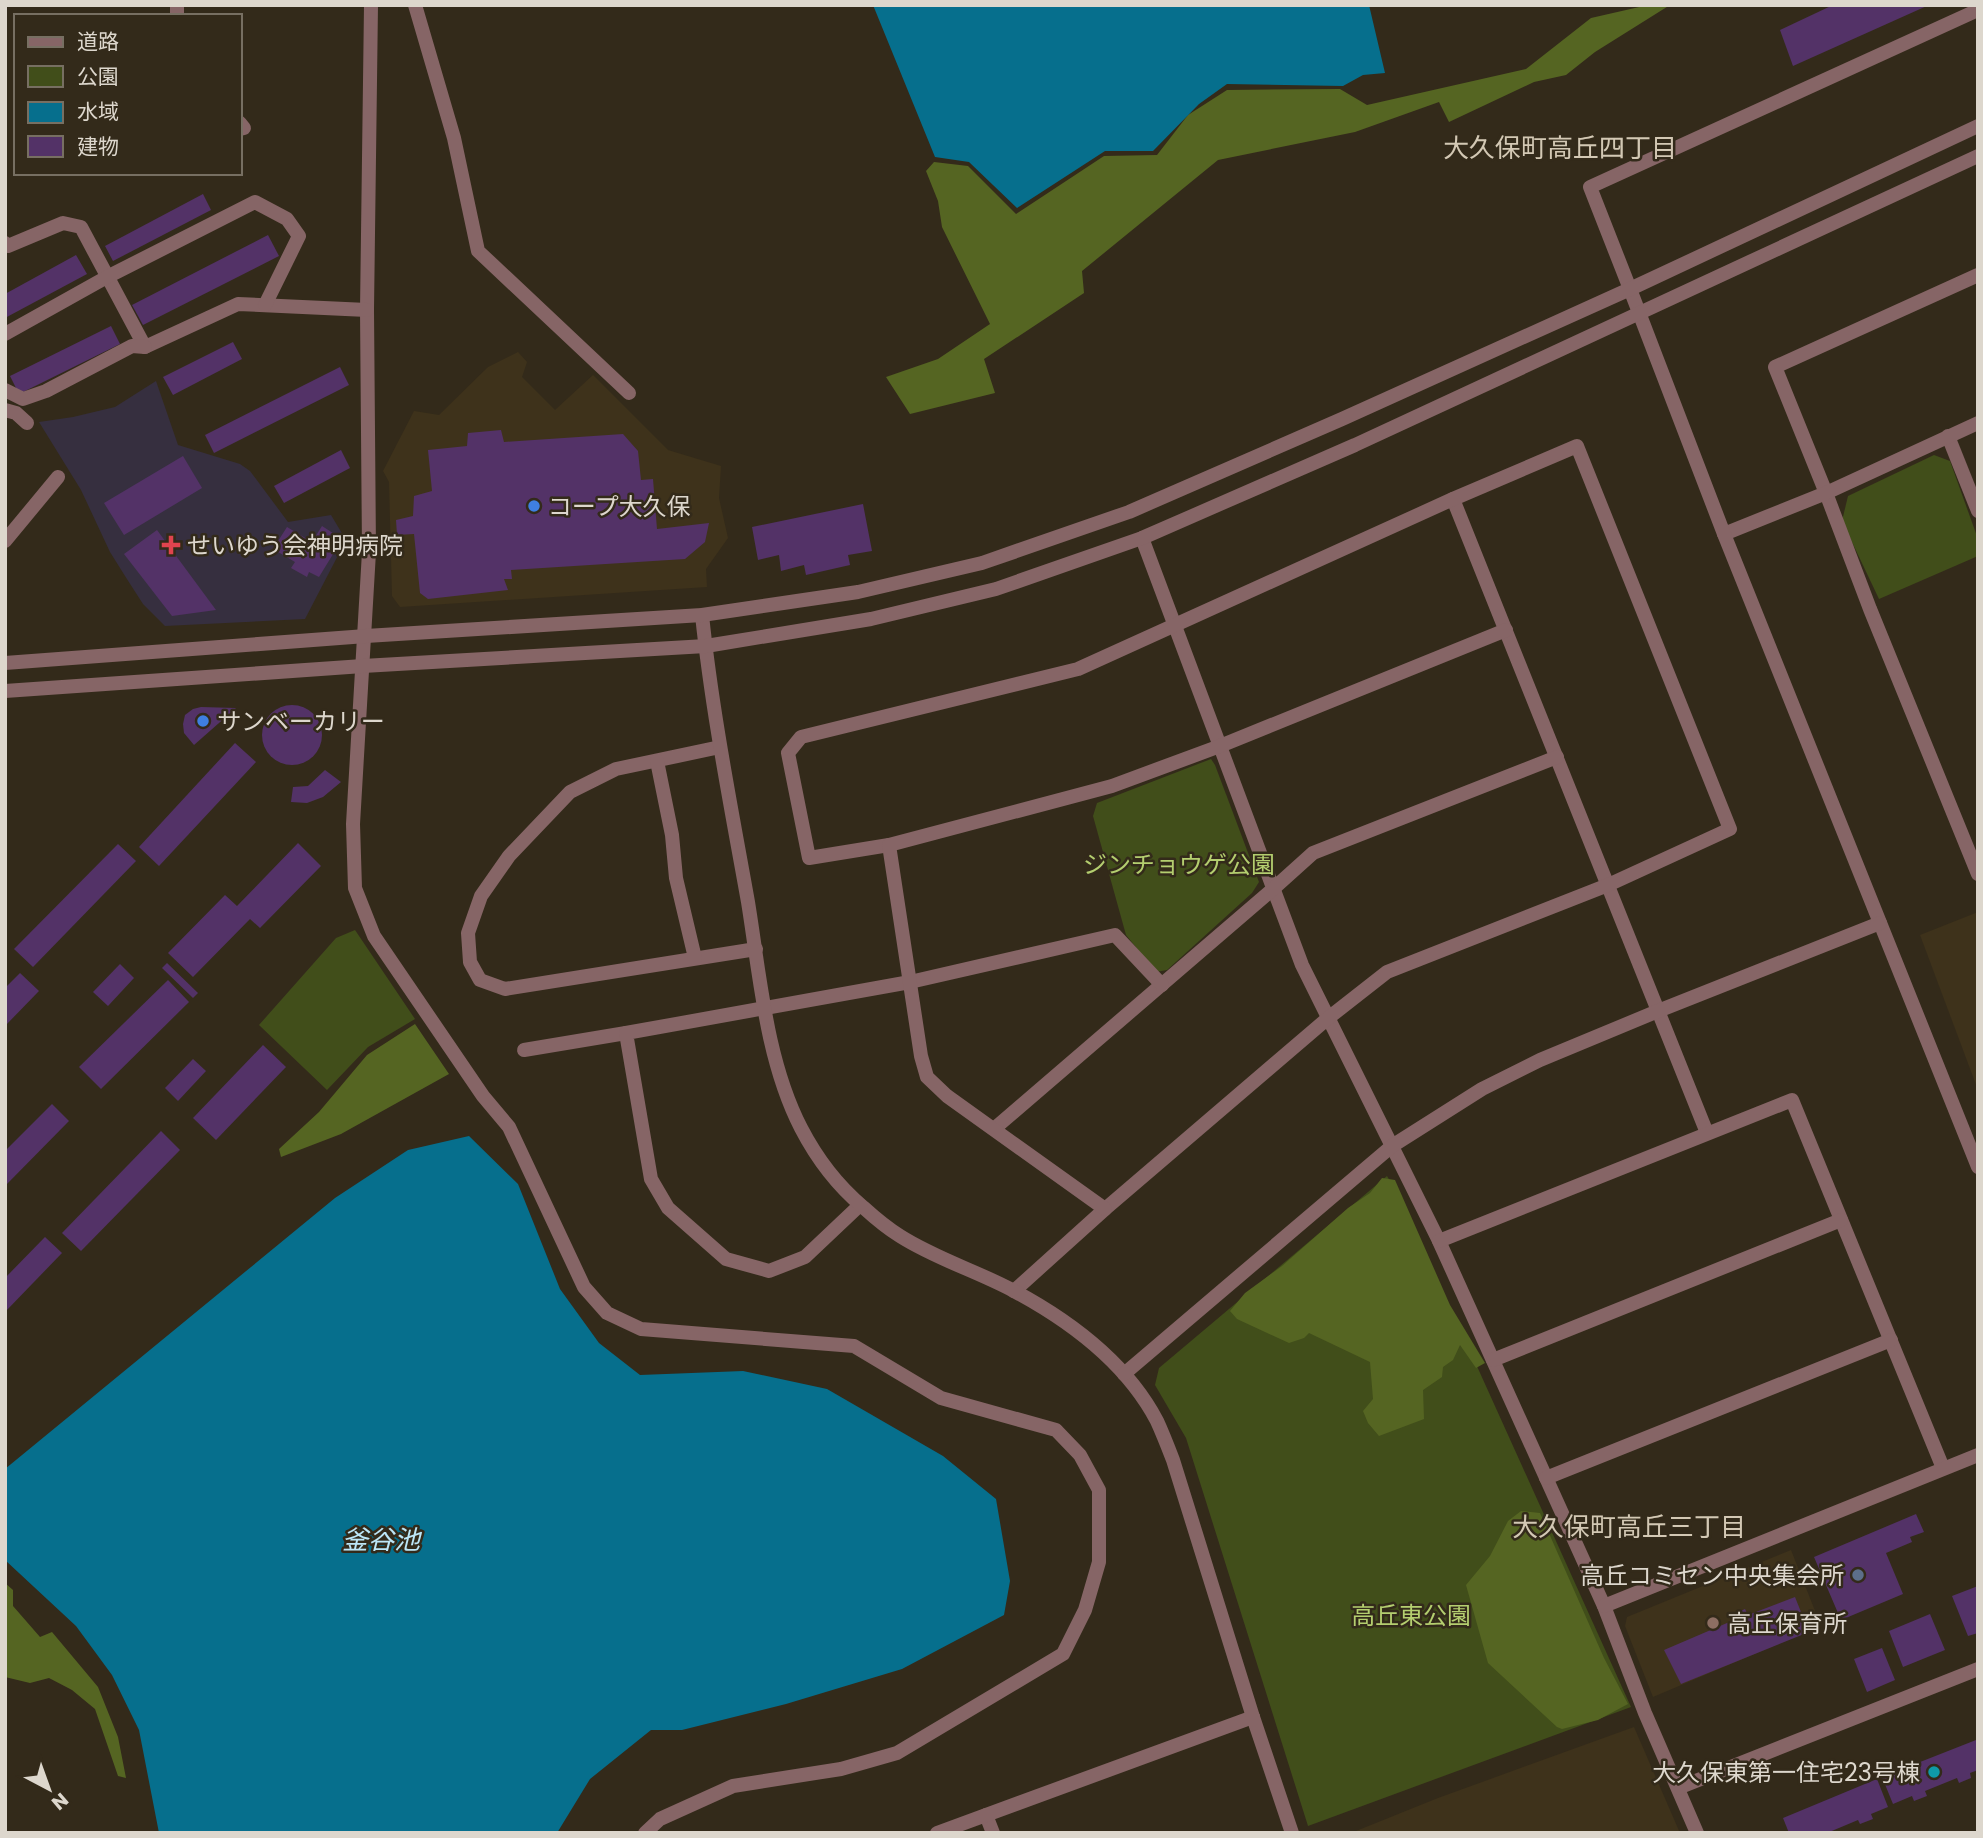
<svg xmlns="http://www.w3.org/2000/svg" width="1983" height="1838" font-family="Poppins,'Noto Sans JP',sans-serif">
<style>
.built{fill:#3e321b}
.medical{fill:#362f3f}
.green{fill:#414e1a}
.forest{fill:#556522}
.water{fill:#066f8d}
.building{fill:#533267}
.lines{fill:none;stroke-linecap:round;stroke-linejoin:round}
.minor{stroke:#866566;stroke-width:14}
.tertiary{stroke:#866566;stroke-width:14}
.shop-dot{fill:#3f7fe0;stroke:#332a1a;stroke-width:2.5}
.health-dot{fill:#e0444e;stroke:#332a1a;stroke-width:2.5}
.service-dot{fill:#5c6f8a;stroke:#332a1a;stroke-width:2.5}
.education-dot{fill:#8d6e63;stroke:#332a1a;stroke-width:2.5}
.culture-dot{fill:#0f9aa8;stroke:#332a1a;stroke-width:2.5}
.labels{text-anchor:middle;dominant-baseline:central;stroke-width:5;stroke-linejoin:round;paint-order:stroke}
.poi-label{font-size:24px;fill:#ddd7cd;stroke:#332a1a;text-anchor:start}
.park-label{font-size:24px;fill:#b4ce6f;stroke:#332a1a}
.neighbourhood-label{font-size:26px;fill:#d3c8b4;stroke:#332a1a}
.water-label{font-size:26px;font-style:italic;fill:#bce6f7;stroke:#332a1a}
</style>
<rect width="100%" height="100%" fill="#332a1a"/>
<g class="built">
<polygon points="518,352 527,362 522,377 555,410 593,375 668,450 721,466 719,498 728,538 706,569 707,587 400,607 392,596 389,482 383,471 414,411 439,415 488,367"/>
<polygon points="1978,912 1978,1090 1920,935"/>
<polygon points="1791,1550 1821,1626 1653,1697 1625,1626 1627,1617"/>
<polygon points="1634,1727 1680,1833 1351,1833 1438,1798"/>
</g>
<polygon class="medical" points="156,381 178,445 240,464 250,471 288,522 331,515 346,540 305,619 165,626 143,604 125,576 110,552 81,490 39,422 73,417 115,407"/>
<g class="green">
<polygon points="1934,455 1950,461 1978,539 1978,556 1879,599 1842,521 1848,496"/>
<polygon points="1211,759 1215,765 1259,882 1252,893 1167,970 1156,972 1126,935 1093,816 1097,803"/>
<polygon points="355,930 415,1019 368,1047 327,1090 259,1025 336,938"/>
<polygon points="1387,1176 1401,1198 1631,1707 1308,1826 1186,1438 1155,1385 1159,1368"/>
</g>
<g class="forest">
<polygon points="1648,5 1670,5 1595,52 1566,75 1534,82 1449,122 1439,102 1355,132 1218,160 1082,271 1084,293 984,359 995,393 910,414 886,377 938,359 990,324 942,227 938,201 926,171 934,162 968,166 1016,214 1104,156 1157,155 1188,115 1227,90 1340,89 1367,105 1526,69 1591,18"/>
<polygon points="415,1024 449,1074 341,1134 281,1157 279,1149 319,1112 367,1055"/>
<polygon points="1382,1178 1395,1180 1450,1305 1485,1363 1476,1368 1460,1345 1453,1360 1443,1367 1442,1377 1423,1390 1424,1419 1379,1436 1368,1423 1363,1411 1373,1399 1370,1362 1309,1333 1304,1338 1289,1343 1237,1319 1230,1311 1245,1293 1282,1266 1348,1208 1370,1193"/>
<polygon points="1521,1511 1540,1513 1604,1658 1628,1704 1598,1720 1562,1729 1557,1727 1488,1663 1466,1585 1490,1556 1508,1521"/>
<polygon points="5,1583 13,1590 13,1606 40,1637 52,1632 98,1687 118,1737 126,1778 118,1776 95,1709 72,1690 49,1678 30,1683 5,1677"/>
</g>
<g class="water">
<polygon points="873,5 1369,5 1385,73 1363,75 1343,86 1227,84 1199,104 1153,151 1105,151 1017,208 969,162 935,157"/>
<polygon points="469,1136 518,1184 560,1289 599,1343 640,1375 743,1371 827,1389 943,1456 996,1499 1010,1581 1004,1615 902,1669 786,1704 682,1730 651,1730 590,1779 557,1833 159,1833 139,1730 112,1675 76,1626 5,1560 5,1469 335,1198 408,1150"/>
</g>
<g class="building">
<polygon points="1833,5 1929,5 1793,66 1780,30"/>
<polygon points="203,194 211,210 113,261 105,246"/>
<polygon points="268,235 279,256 143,325 132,305"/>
<polygon points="76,255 87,274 5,318 5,294"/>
<polygon points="111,326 120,344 19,394 10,376"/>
<polygon points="233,342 242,359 173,395 163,377"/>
<polygon points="340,367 349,385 214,453 205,435"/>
<polygon points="501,430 504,442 623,434 638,451 641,480 653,479 657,529 709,523 705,542 685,559 511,570 512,579 504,579 508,590 428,599 420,593 414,534 397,535 396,520 413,516 414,496 432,491 428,450 467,446 468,433"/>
<polygon points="341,450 350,468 284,503 274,486"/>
<polygon points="183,456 202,488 124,535 104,503"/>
<polygon points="863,504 872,551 848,555 850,565 806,575 804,565 781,571 779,555 758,560 752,527"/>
<polygon points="322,526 339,537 335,544 338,546 319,577 309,572 307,577 291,568 295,562 273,549 287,527 312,542"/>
<polygon points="157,530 216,610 172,616 124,554"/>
<circle cx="292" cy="735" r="30"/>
<polygon points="201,707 236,708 194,745 184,733 183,724 185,715 193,709"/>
<polygon points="235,743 256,762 159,866 139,847"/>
<polygon points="325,770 341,782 323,797 307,803 291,802 293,787 308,786"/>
<polygon points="298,843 321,866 260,928 250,919 193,977 168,953 225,895 237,906"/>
<polygon points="118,844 136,861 33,967 14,949"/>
<polygon points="167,963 198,993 193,998 162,968"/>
<polygon points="120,964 134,978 108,1006 93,992"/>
<polygon points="20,973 39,991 5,1026 5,988"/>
<polygon points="168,980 189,1002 101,1089 79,1067"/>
<polygon points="263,1045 286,1067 216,1140 193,1118"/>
<polygon points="193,1059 206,1071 178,1101 165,1088"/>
<polygon points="52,1104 69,1121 5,1186 5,1151"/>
<polygon points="161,1131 180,1150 81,1251 62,1233"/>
<polygon points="45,1237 62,1253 5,1312 5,1278"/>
<polygon points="1916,1514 1924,1532 1910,1537 1912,1542 1886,1553 1903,1594 1841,1620 1814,1557"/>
<polygon points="1978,1586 1978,1633 1968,1636 1952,1596"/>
<polygon points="1795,1597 1809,1632 1681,1684 1664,1650 1734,1620 1732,1615 1745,1609 1748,1615"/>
<polygon points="1930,1614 1945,1650 1903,1667 1889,1631"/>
<polygon points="1882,1648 1895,1680 1867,1692 1854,1659"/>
<polygon points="1976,1740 1978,1770 1970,1773 1971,1778 1959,1783 1957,1778 1925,1791 1927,1796 1914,1801 1912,1796 1893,1804 1882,1777"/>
<polygon points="1877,1779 1888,1807 1871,1814 1873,1819 1860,1824 1858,1820 1827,1833 1789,1833 1783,1818"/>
</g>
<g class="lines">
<g class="minor">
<polyline points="177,5 177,16"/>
<polyline points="371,5 367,310 369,552 353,824 355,888 374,936 483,1096 509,1127 584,1287 607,1313 641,1329 854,1346 941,1398 1056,1430 1080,1455 1099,1490 1099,1562 1085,1610 1063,1654 897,1753 841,1769 733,1786 660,1819 645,1833"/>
<polyline points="415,5 454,138 478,251 629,393"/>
<polyline points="240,123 244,128 240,129"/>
<polyline points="5,243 8,246 63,223 81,227 145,347 238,304 367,310"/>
<polyline points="1978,275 1775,367 1826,493 1870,609 1978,874"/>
<polyline points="1630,289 1590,187 1978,10"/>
<polyline points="5,334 107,277 255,202 287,219 299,236 265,305"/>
<polyline points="5,390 23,399 46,391 132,346 145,347"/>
<polyline points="5,410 16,413 27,423"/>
<polyline points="1948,436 1978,511"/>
<polyline points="1453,499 1707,1133"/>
<polyline points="1724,534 1826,493 1978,423"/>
<polyline points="1142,538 1302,965 1439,1241 1604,1606 1645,1713 1697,1833"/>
<polyline points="5,541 58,477"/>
<polyline points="720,747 616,769 570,792 509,856 481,896 468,933 470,962 480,980 505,989 756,949"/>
<polyline points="657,761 672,835 676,878 695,958"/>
<polyline points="889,845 809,858 788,753 801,737 1078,669 1453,499 1577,446 1730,829 1608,885 1387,972 1327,1019 1105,1209 1014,1291"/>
<polyline points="524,1050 626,1033"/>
<polyline points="995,1128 1273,889 1313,853 1557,757"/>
<polyline points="860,1205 805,1257 769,1271 726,1259 668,1208 651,1179 626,1033 910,982 1115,935 1162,985"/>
<polyline points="1105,1209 947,1096 927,1077 921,1056 889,845 1112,786 1220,746 1506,630"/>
<polyline points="1439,1241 1792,1100 1943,1468"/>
<polyline points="1493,1360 1841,1220"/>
<polyline points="1546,1478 1891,1340"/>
<polyline points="1604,1606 1978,1455"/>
<polyline points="1678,1788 1978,1669"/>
<polyline points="986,1815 993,1833"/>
<polyline points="937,1833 1253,1717"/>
</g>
<g class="tertiary">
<polyline points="1630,289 1724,534 1978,1167"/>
<path d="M702 615C712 711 731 807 748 902 760 976 766 1060 801 1128 816 1157 838 1186 863 1207 874 1217 887 1228 900 1236 936 1259 977 1271 1014 1291 1070 1321 1127 1364 1157 1421 1163 1434 1168 1447 1173 1460L1253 1717 1292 1833"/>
<polyline points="5,663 366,636 702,615 858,592 982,563 1129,512 1342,419 1630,289 1978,126"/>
<polyline points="5,691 363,666 706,646 871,619 996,589 1142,538 1355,445 1978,156"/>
<polyline points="1124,1374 1392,1146 1482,1089 1540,1060 1658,1011 1880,923"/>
</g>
</g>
<g class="shop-dot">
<circle cx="534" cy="506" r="7"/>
<circle cx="203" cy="721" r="7"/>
</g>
<path class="health-dot" d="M167.5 534.5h7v7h7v7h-7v7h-7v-7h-7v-7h7z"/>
<circle class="service-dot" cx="1858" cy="1575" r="7"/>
<circle class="education-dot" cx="1713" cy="1623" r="7"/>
<circle class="culture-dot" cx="1934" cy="1772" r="7"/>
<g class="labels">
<g class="poi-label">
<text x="548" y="506">コープ大久保</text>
<text x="187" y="545">せいゆう会神明病院</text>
<text x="217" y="721">サンベーカリー</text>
<text x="1844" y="1575" text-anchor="end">高丘コミセン中央集会所</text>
<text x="1727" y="1623">高丘保育所</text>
<text x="1920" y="1772" text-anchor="end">大久保東第一住宅23号棟</text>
</g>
<g class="park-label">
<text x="1179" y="864">ジンチョウゲ公園</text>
<text x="1411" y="1615">高丘東公園</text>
</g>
<g class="neighbourhood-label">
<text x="1560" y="148">大久保町高丘四丁目</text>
<text x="1629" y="1527">大久保町高丘三丁目</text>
</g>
<g class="water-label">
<text x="381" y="1540">釜谷池</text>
</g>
</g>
<rect width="1983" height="1838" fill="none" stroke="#ddd7cd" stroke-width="14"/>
<rect x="14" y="14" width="228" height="161" fill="#332a1a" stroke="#776f62" stroke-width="2"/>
<rect x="28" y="37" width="35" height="10" fill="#866566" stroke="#776f62" stroke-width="2"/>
<text x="77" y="49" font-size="21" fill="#ddd7cd">道路</text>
<rect x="28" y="66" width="35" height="21" fill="#414e1a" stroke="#776f62" stroke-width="2"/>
<text x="77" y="84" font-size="21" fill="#ddd7cd">公園</text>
<rect x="28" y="102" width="35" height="21" fill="#066f8d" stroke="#776f62" stroke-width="2"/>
<text x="77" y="119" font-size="21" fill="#ddd7cd">水域</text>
<rect x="28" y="136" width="35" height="21" fill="#533267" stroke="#776f62" stroke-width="2"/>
<text x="77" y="154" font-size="21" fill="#ddd7cd">建物</text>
<g transform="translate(49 1789) rotate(139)" stroke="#332a1a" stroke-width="5" paint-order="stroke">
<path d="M0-5L12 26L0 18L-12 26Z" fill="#ddd7cd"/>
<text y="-10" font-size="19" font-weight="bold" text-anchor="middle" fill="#ddd7cd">N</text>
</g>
</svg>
